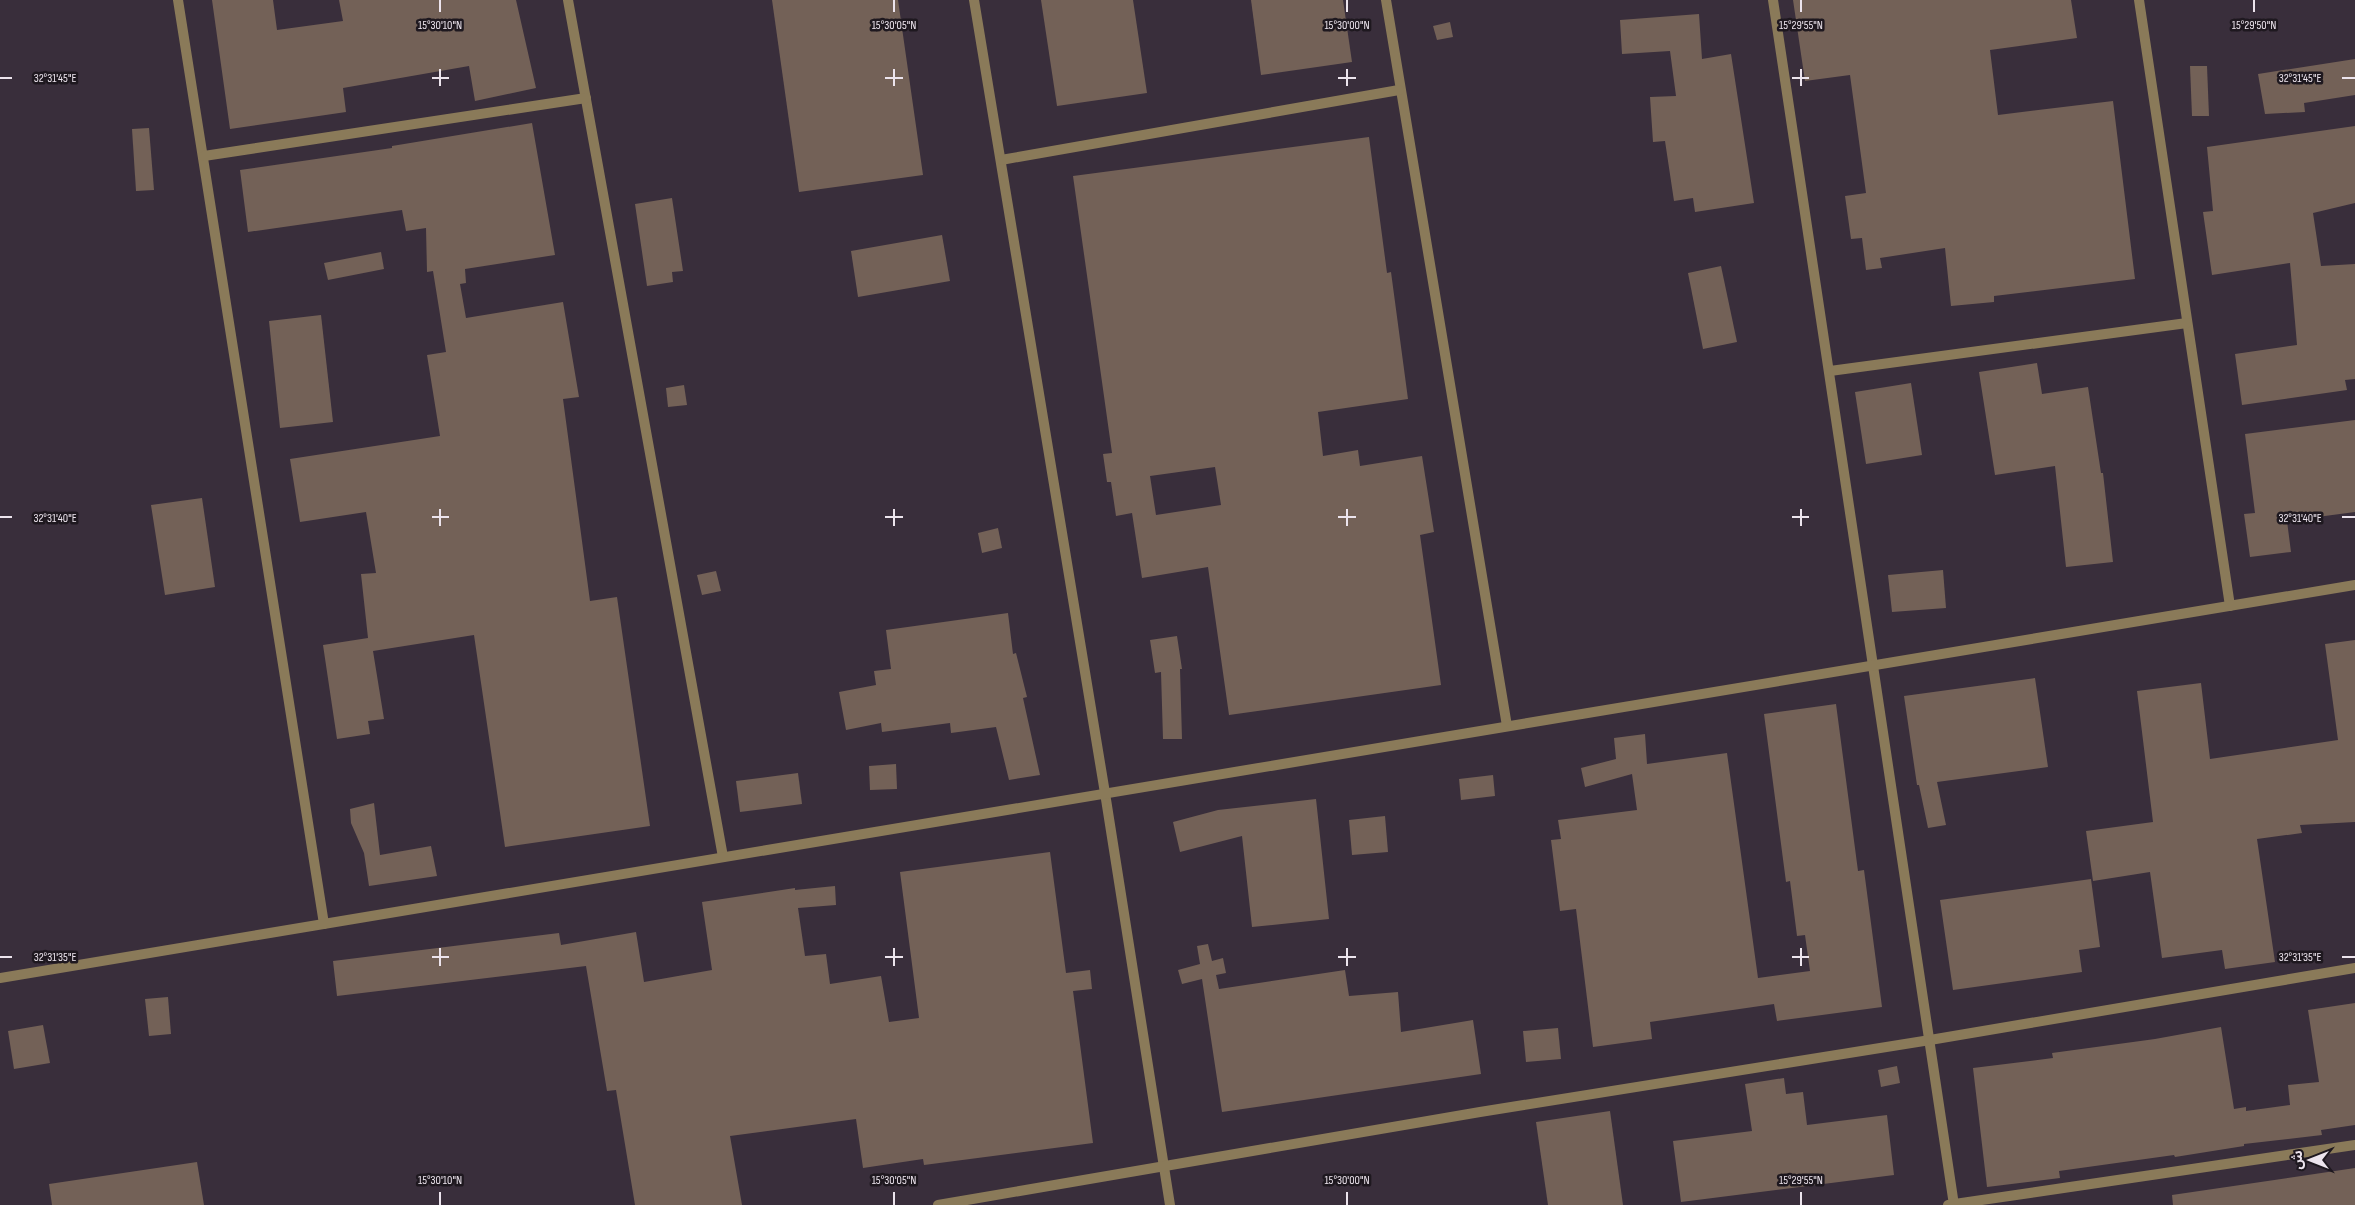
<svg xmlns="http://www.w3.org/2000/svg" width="2355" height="1205" font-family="'Sofia Sans Condensed','Noto Sans Arabic',sans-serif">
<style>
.building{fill:#736157;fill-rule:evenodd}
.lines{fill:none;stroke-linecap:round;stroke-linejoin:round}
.street{stroke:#8a7a59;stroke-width:10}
.ticks{fill:none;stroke:#ece4ed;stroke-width:2}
.ticks-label{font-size:12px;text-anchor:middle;fill:#ece4ed;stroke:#1e181f;stroke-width:5;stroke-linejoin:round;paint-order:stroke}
</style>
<rect width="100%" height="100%" fill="#392e3b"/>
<g class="building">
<polygon points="212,0 273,0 277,30 343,21 339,0 516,0 536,88 475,101 469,66 343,88 346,112 230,129"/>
<polygon points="772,0 898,0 923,175 799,192"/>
<polygon points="1041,0 1133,0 1147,93 1057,106"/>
<polygon points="1251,0 1343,0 1352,62 1261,75"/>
<polygon points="1793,0 2071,0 2077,38 1990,50 1998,115 2113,101 2135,279 1994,296 1994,302 1951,306 1945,248 1880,258 1882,268 1866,270 1862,238 1851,239 1845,196 1866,193 1850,75 1805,81"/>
<polygon points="1699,14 1702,59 1731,54 1754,203 1695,212 1693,198 1674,201 1665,141 1653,142 1650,97 1676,96 1670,51 1622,54 1620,20"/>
<polygon points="1450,22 1453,37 1437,40 1433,26"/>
<polygon points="2355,59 2355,95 2304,103 2305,112 2265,114 2258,74"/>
<polygon points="2190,66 2207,66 2209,116 2192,116"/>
<polygon points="532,123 555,255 465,269 466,283 460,284 466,318 563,302 579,397 563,399 590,601 617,597 650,826 505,847 474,635 373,651 384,719 368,721 370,734 337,739 323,645 368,638 361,574 376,573 366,512 300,522 290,459 440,436 427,355 446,352 433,271 427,272 426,228 406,231 402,210 248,232 240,170 392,148 392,146"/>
<polygon points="2355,126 2355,203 2313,213 2321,266 2355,264 2355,379 2345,380 2347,390 2242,405 2235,354 2297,345 2290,263 2212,275 2203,212 2213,211 2207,147"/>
<polygon points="149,128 154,190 136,191 132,129"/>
<path d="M1369 137 1387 273 1391 272 1408 399 1318 412 1323 456 1358 450 1360 466 1422 456 1434 532 1420 535 1441 685 1229 715 1208 567 1142 578 1132 513 1116 516 1111 482H1107L1103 454 1112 453 1073 176ZM1215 467 1221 505 1156 515 1150 476Z"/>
<polygon points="672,198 683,271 672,272 673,282 647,286 635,204"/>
<polygon points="942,235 950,281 858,297 851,251"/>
<polygon points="381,252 384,269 328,280 324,263"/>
<polygon points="1721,266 1737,342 1703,349 1688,273"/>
<polygon points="321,315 333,422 280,428 269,321"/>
<polygon points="2037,363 2042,394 2088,387 2101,473 2103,473 2113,562 2066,567 2055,466 1995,475 1979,372"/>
<polygon points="1911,383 1922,455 1866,464 1855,392"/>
<polygon points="684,385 687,405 668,407 666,388"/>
<polygon points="2355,420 2355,512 2287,521 2291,552 2250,557 2244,514 2255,513 2245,434"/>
<polygon points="202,498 215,587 165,595 151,505"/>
<polygon points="998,528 1002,548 982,553 978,533"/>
<polygon points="1943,570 1946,608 1892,612 1888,575"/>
<polygon points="716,571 721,591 702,595 697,575"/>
<polygon points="1008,613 1013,654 1016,653 1027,697 1023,698 1040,775 1009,780 996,727 951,733 950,723 882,732 881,723 846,730 839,692 876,685 874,671 891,669 886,630"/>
<polygon points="1177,636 1182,669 1180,669 1182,739 1163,739 1161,672 1155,673 1150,640"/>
<polygon points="2355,640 2355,822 2300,825 2302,833 2257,839 2275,962 2225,969 2222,950 2162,958 2150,872 2093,881 2086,831 2153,822 2137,691 2201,683 2210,759 2338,740 2325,644"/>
<polygon points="2035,678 2048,767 1937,782 1946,825 1928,828 1919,785 1917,785 1904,696"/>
<polygon points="1836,704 1858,871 1864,870 1882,1007 1777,1021 1774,1004 1650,1022 1652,1039 1593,1047 1576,909 1560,911 1551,840 1561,839 1558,820 1637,810 1632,774 1585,787 1581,768 1616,759 1614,738 1645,734 1647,764 1727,753 1758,978 1810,971 1805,935 1797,936 1790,881 1786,882 1764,714"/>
<polygon points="896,764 897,789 870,790 869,766"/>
<polygon points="798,773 802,804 740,812 736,781"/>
<polygon points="1493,775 1495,796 1461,800 1459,779"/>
<polygon points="1316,799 1329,919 1252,927 1242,836 1180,852 1173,822 1218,810"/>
<polygon points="374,803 380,855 431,846 437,876 369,886 364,853 351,823 350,809"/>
<polygon points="1385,816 1388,852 1352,855 1349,820"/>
<polygon points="1050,852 1066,973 1090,970 1092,989 1073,991 1093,1143 924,1165 923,1159 863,1168 856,1119 730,1136 742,1205 635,1205 616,1090 607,1091 586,966 337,996 333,961 559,933 561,945 636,932 644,982 712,970 702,902 795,888 795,890 835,886 836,905 798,908 805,956 826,954 830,984 881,976 889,1022 919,1018 900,872"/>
<polygon points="2091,879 2100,947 2079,950 2082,972 1953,990 1940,900"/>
<polygon points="1208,944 1212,961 1223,958 1226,973 1216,975 1219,989 1345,970 1349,996 1398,992 1401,1032 1473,1020 1481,1074 1222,1112 1202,979 1182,984 1178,970 1200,964 1197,946"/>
<polygon points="168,997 171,1034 149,1036 145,999"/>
<polygon points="2355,1003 2355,1125 2321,1130 2322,1135 2244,1144 2244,1146 2175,1157 2174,1155 2059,1171 2060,1178 1987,1187 1973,1068 2053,1058 2052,1053 2155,1039 2221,1027 2234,1109 2246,1107 2246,1111 2290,1105 2288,1085 2319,1082 2308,1010"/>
<polygon points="43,1025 50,1063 14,1069 8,1031"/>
<polygon points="1558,1028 1561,1059 1526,1062 1523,1031"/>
<polygon points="1897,1066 1900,1083 1881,1087 1878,1070"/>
<polygon points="1784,1078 1786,1094 1803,1092 1807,1125 1887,1115 1894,1175 1681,1202 1673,1141 1752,1131 1745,1084"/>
<polygon points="1610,1111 1623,1205 1548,1205 1536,1122"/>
<polygon points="197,1162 204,1205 52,1205 49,1184"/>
<polygon points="2355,1168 2355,1205 2173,1205 2172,1195"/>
</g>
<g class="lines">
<g class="street">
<polyline points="178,0 324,924"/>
<polyline points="568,0 723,857"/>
<polyline points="974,0 1105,793 1170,1205"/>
<polyline points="1386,0 1507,726"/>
<polyline points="1773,0 1954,1205"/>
<polyline points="2139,0 2230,606"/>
<polyline points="204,156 586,98"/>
<polyline points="1001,160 1399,90"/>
<polyline points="1830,371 2187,323"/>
<polyline points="0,978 2355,585"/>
<polyline points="938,1205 1480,1112 1930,1040 2355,968"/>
<polyline points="1948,1205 2355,1145"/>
</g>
</g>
<path class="ticks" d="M440 0V12M894 0V12M1347 0V12M1801 0V12M2254 0V12M440 69V86M894 69V86M1347 69V86M1801 69V86M0 78H12M432 78H449M885 78H903M1338 78H1356M1792 78H1809M2342 78H2355M440 509V526M894 509V526M1347 509V526M1801 509V526M0 517H12M432 517H449M885 517H903M1338 517H1356M1792 517H1809M2342 517H2355M440 948V966M894 948V966M1347 948V966M1801 948V966M0 957H12M432 957H449M885 957H903M1338 957H1356M1792 957H1809M2342 957H2355M440 1192V1205M894 1192V1205M1347 1192V1205M1801 1192V1205"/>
<g class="ticks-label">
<text x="440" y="29">15°30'10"N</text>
<text x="894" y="29">15°30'05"N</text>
<text x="1347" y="29">15°30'00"N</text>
<text x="1801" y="29">15°29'55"N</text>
<text x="2254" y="29">15°29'50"N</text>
<text x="2300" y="82">32°31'45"E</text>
<text x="55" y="82">32°31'45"E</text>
<text x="2300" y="522">32°31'40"E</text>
<text x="55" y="522">32°31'40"E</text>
<text x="2300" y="961">32°31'35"E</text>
<text x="55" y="961">32°31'35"E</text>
<text x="440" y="1184">15°30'10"N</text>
<text x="894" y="1184">15°30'05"N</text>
<text x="1347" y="1184">15°30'00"N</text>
<text x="1801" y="1184">15°29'55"N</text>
</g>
<g transform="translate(2310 1160) rotate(270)" stroke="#1e181f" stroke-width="4" paint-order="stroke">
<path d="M0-4L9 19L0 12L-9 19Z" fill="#ece4ed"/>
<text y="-8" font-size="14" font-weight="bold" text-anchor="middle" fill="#ece4ed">ش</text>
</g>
</svg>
